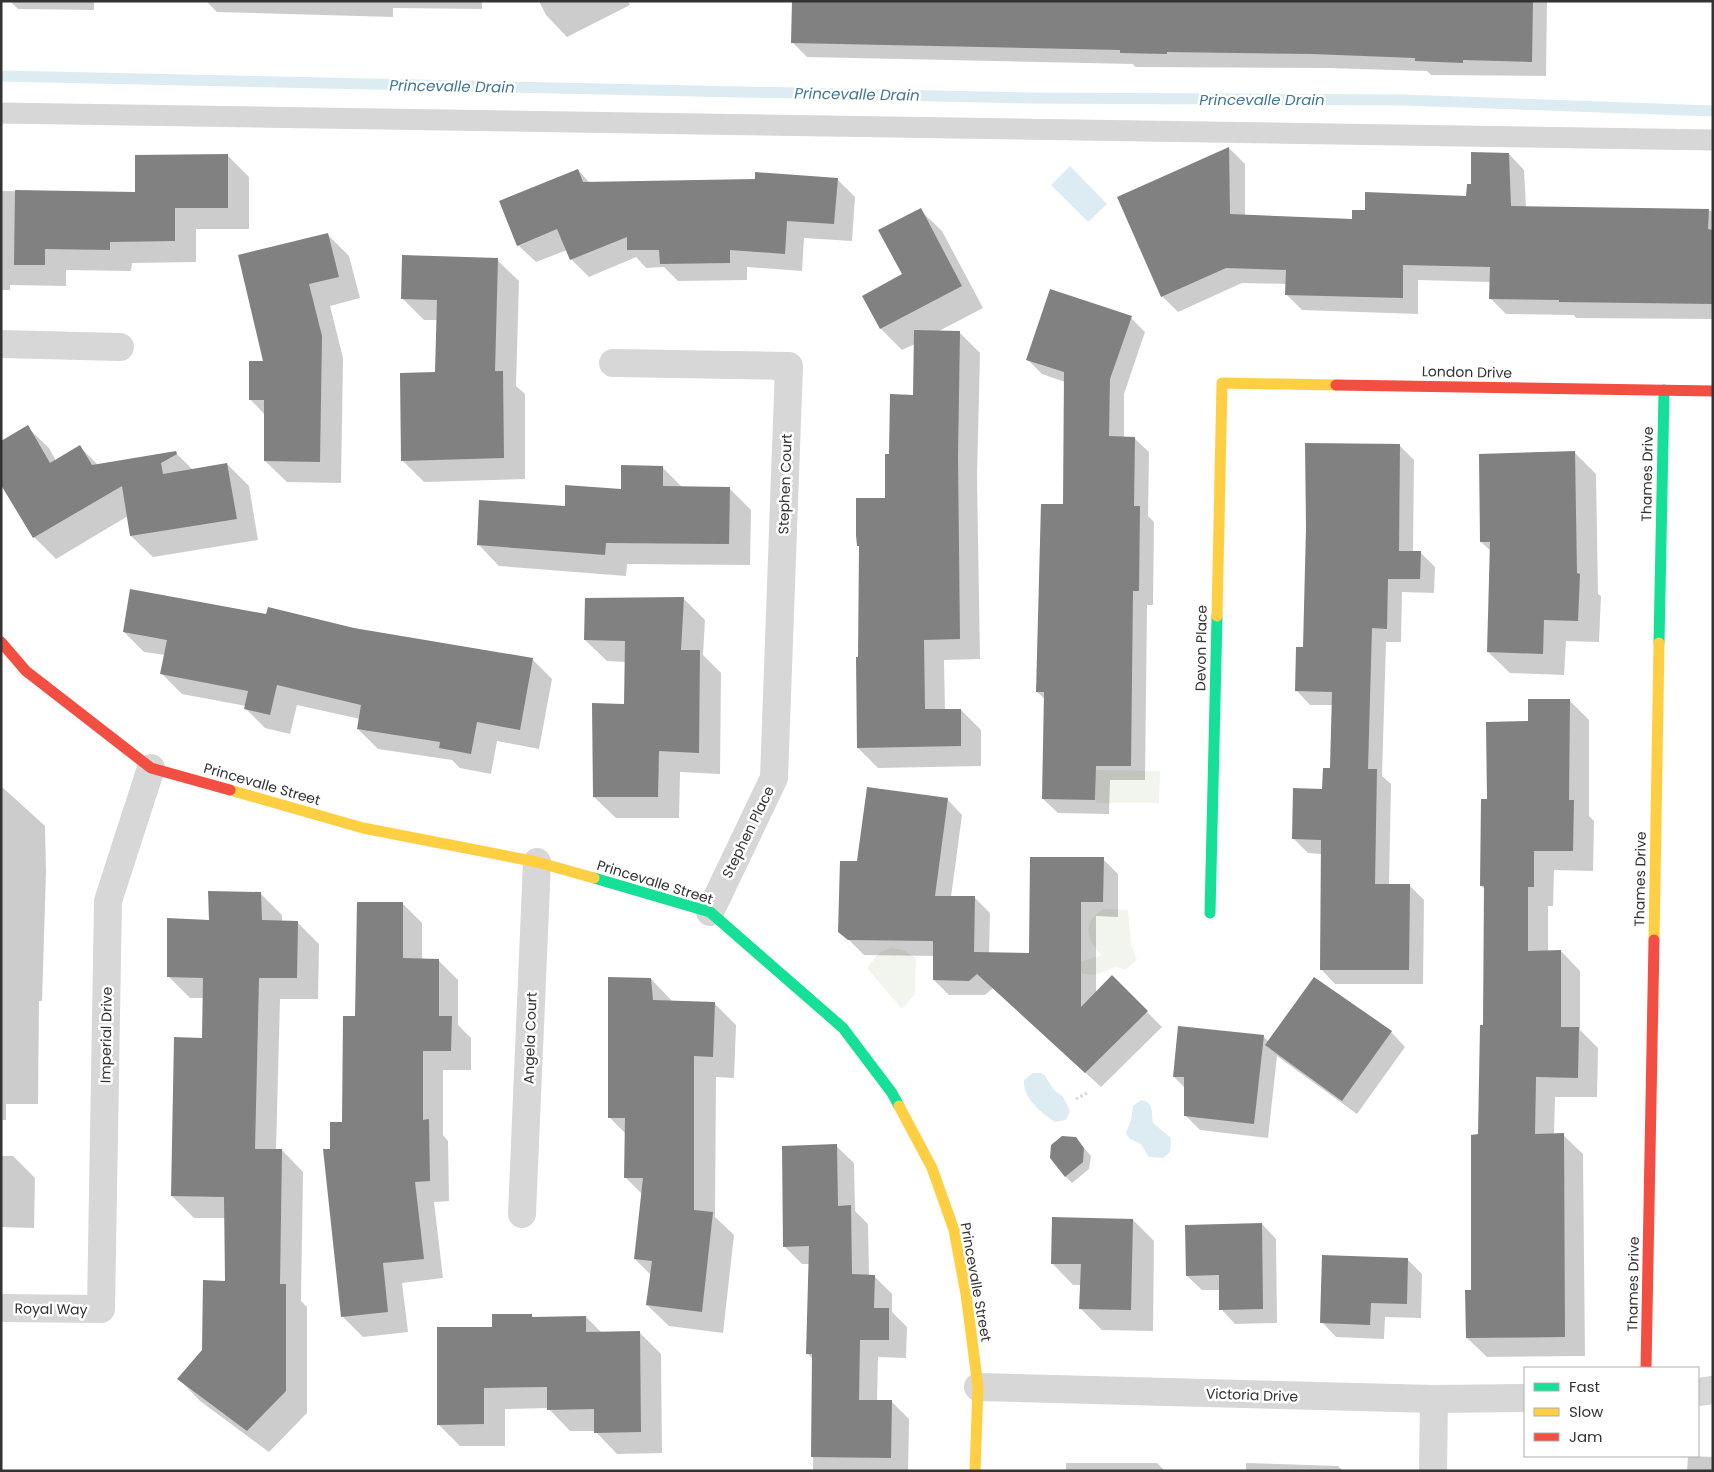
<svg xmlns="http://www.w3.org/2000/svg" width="1714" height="1472" font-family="Poppins,sans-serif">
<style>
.green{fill:#f1f5ed}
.water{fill:#ddebf3}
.shadow{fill:#0003}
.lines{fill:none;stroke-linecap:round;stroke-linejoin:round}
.stream{stroke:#ddebf3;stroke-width:11}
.building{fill:#818181}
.path{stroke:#d6d6d6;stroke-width:3;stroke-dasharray:2.5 2.5;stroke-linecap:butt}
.lane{stroke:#d7d7d7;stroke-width:21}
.street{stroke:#d7d7d7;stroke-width:28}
.fast{stroke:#16e098;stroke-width:11}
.slow{stroke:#ffcf43;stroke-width:11}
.jam{stroke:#f24e42;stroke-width:11}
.labels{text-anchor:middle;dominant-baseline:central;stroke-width:5;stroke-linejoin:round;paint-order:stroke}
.street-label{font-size:14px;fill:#333;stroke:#fff}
.water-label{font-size:15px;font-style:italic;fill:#3f7597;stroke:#fff}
</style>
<rect width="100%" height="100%" fill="#fff"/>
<g class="green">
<polygon points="1096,770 1160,771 1159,803 1096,803"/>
<path d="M1103 909 1128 910 1131 945 1137 960 1125 970C1108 960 1103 983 1076 971L1074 964 1102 955C1091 945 1084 933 1092 918Z"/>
<polygon points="891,948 903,950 916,958 915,994 902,1009 867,968 879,953"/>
</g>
<g class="water">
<polygon points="1070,166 1107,204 1088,222 1051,185"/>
<path d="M1033 1073H1041L1045 1076 1054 1090 1063 1097 1070 1111 1066 1120 1055 1122C1041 1113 1022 1097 1024 1080Z"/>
<path d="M1141 1100C1155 1103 1151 1112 1153 1123L1171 1138 1170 1152 1163 1158 1149 1157 1141 1144 1130 1139 1126 1133 1131 1120 1133 1106Z"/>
</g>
<g class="shadow">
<polygon points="10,1 94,1 94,10 18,9"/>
<polygon points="206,1 482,1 482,9 393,8 393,17 217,12"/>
<polygon points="539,1 628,1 630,5 567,37 546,15"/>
<polygon points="793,1 1547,1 1546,76 1431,75 1427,71 1327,68 1135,67 1133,64 807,57 793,43"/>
<polygon points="1229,148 1245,164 1245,216 1353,220 1366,211 1468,197 1472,185 1509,154 1524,170 1526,207 1708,210 1713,212 1713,319 1576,318 1574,315 1506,314 1490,298 1491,282 1418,280 1418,314 1302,310 1286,294 1287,284 1242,283 1178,312 1162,296 1119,197"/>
<polygon points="227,155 249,177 249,229 196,229 196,262 132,263 131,271 66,270 66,286 10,285 10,290 1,290 1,191 136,193"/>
<polygon points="578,170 590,183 837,179 855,197 852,241 804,238 802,271 747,267 747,280 678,281 664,267 646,268 636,257 589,277 571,259 567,250 536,262 518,245"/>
<polygon points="920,210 942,231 983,308 937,332 960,333 980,353 977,476 980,659 944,660 945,710 961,710 981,730 981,766 878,768 858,748 860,595 858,499 886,500 890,456 914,396 915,344 902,350 881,329 904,275"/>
<polygon points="328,235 349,256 360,298 330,306 343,358 341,483 287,482 265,461 265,415 250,399 265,362"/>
<polygon points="497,260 519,281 516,386 525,394 525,479 424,482 402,460 436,374 438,320 424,320 402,298"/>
<polygon points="1131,318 1145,332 1124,394 1124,438 1134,438 1149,452 1148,516 1154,522 1153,605 1147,605 1145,780 1110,780 1109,814 1058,813 1043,799 1045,699 1037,692 1064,506 1065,382 1042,374 1028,360"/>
<polygon points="27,427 49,448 56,461 80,447 99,466 176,453 193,470 227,464 249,486 258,540 153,557 131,536 128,516 56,559 34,537 1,482"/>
<polygon points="1400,446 1414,460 1413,552 1420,552 1435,567 1434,593 1402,592 1401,642 1386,642 1382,776 1391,784 1389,885 1409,885 1424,900 1423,984 1335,984 1321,969 1322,854 1308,853 1294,839 1324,790 1331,769 1333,705 1310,705 1296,690 1304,648"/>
<polygon points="1575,453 1596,474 1598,594 1601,596 1599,642 1566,641 1564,675 1510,673 1488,652 1491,551 1481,542"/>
<polygon points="662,467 682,487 729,488 751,510 750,565 627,564 626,576 499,566 478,544 566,507 622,490"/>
<polygon points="683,598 705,620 703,655 721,673 720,774 680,772 679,818 616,818 594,797 625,705 626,662 607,661 585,640"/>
<polygon points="354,629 532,659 552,679 539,749 497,741 491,774 460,768 452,760 378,749 358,729 360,719 297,705 290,734 265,728 245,708 246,706 182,694 162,674 165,655 144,652 124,632"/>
<polygon points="1569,700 1589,720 1589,816 1594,821 1593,871 1554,870 1553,906 1548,906 1548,951 1561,951 1580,971 1580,1030 1598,1048 1597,1097 1555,1097 1554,1135 1563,1135 1583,1154 1585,1356 1487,1357 1467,1338 1472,1291 1484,1026 1485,889 1481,886 1488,800 1529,722"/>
<polygon points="1,786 45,826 46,872 42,1001 39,1001 38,1104 6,1104 6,1120 2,1120 1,1156 13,1156 35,1178 34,1228 1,1227"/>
<polygon points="947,799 962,815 951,897 975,898 990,913 989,954 1030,954 1103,859 1118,874 1118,917 1096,916 1096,994 1112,977 1162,1027 1101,1087 993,988 985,995 949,995 934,980 934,956 864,955 840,931 858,862"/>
<polygon points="260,893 282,915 282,922 297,922 319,944 318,999 280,999 276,1150 282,1150 303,1172 301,1301 307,1307 307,1413 269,1452 200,1401 179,1379 203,1351 226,1282 225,1218 194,1218 172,1196 203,1039 204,998 190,998 169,977 211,922"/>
<polygon points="402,903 422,923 422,960 438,960 458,980 458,1025 471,1038 471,1070 443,1070 443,1135 448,1141 449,1201 434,1202 443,1278 402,1283 408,1332 363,1337 343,1317 332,1151 343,1123 357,1017"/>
<polygon points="651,979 673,1002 714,1003 736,1025 734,1078 716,1077 715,1217 734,1235 723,1333 669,1326 647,1305 651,1275 635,1259 642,1194 625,1177 626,1134 609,1117"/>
<polygon points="1391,1032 1405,1047 1357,1114 1277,1056 1268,1138 1200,1130 1186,1116 1185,1088 1174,1077 1263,1036 1269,1042"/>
<polygon points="1075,1138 1091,1156 1089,1169 1072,1183 1065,1176"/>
<polygon points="836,1146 854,1163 855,1211 868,1224 869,1276 874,1276 892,1294 892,1312 907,1327 906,1358 878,1357 877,1401 891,1401 909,1419 908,1471 813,1471 814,1360 807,1353 810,1264 802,1264 784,1246"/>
<polygon points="1133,1220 1154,1241 1153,1331 1102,1330 1081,1309 1081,1285 1073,1285 1052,1263"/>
<polygon points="1262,1224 1276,1239 1277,1323 1235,1324 1221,1309 1220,1290 1202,1290 1187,1276"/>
<polygon points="1408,1260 1422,1274 1421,1318 1385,1317 1384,1339 1336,1337 1322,1322"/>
<polygon points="531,1315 534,1318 586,1317 602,1333 639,1332 661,1354 662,1453 617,1454 595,1431 570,1431 548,1408 505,1409 505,1446 460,1446 438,1424 494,1328"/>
<polygon points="1688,1456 1713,1457 1713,1471 1687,1471"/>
<polygon points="1066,1463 1157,1463 1165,1471 1066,1471"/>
<polygon points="1246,1463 1338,1466 1343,1471 1246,1471"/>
</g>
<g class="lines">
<polyline class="stream" points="1,76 1026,98 1403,100 1713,111"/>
</g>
<g class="building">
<polygon points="792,1 1533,1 1532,62 1463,60 1463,63 1415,61 1415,58 1312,54 1167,52 1167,54 1120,53 1120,50 791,43"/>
<polygon points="1229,147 1230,214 1352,219 1352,210 1365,210 1365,192 1466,196 1467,184 1471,184 1471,152 1509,153 1511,206 1709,209 1708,229 1713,230 1713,304 1559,302 1559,300 1489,299 1490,267 1403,265 1403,298 1285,295 1286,270 1226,268 1161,297 1117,197"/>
<polygon points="228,154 228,208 175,208 175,241 110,242 110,250 45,249 45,265 14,265 15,190 135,192 135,155"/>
<polygon points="578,169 583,182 755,179 755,172 838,178 834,224 787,221 785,254 730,250 730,263 660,264 659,250 627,250 627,237 570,260 557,229 517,246 499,201"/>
<polygon points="921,208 962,286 880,329 862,296 902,274 878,230"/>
<polygon points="328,233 339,277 309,284 322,336 320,462 264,461 264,400 249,400 249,361 263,361 238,255"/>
<polygon points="402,255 498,258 495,371 503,371 504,458 401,461 400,373 435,372 437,300 401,299"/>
<polygon points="1050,289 1132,316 1110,379 1109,436 1135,437 1134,506 1140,506 1139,591 1133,591 1131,766 1096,766 1095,800 1042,799 1044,692 1036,692 1041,504 1063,504 1064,372 1026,360"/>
<polygon points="914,330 960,331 958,456 960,639 924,640 925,709 961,709 961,746 857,748 856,657 858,657 859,546 857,546 856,535 856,498 885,498 885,454 889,454 890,394 913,395"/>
<polygon points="28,425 50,463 80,445 92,465 176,451 177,454 161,463 163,474 227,463 237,519 130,536 122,486 33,538 1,485 1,441"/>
<polygon points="1305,443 1400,444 1399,551 1421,551 1420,579 1388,579 1387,629 1372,628 1368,769 1377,769 1375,884 1410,884 1409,970 1320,970 1321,840 1292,839 1293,788 1322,789 1323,768 1330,768 1332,692 1295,691 1296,647 1303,647 1306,528"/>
<polygon points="1575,451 1577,573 1580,574 1578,621 1544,620 1543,654 1487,652 1490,542 1480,542 1479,454"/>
<polygon points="621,465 663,466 663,486 730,487 729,544 606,543 605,555 477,545 479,500 565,506 565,485 621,489"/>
<polygon points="130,589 266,614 268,607 354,628 533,658 520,730 477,722 471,754 439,748 440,742 357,729 361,705 277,685 270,715 244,709 248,691 160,674 167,640 123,632"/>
<polygon points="684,597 681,650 700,650 699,753 659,751 658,797 593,797 592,703 624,704 625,641 584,640 585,598"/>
<polygon points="1528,699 1570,699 1569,800 1574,800 1573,851 1534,851 1534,887 1528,887 1528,951 1561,950 1561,1027 1579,1027 1578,1078 1536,1077 1535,1134 1564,1133 1565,1337 1466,1338 1465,1290 1471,1290 1471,1135 1478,1134 1480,1025 1483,1025 1484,886 1480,886 1481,799 1487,799 1486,722 1528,721"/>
<polygon points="867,787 948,798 935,896 975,896 974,952 1029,953 1030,857 1104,857 1103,902 1081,902 1081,1007 1112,975 1148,1011 1085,1073 977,974 969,981 933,980 933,941 848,940 838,932 840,861 857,861"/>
<polygon points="208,891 261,892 262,920 298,921 297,978 259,978 255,1149 282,1149 280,1284 286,1284 286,1391 247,1431 177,1379 202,1350 203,1280 225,1281 224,1197 171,1196 174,1037 202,1038 203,978 167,977 167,918 209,920"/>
<polygon points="357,902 403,902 403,958 439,959 439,1016 452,1016 451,1051 423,1051 423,1120 429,1119 430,1181 415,1182 424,1259 383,1263 388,1312 341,1317 323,1149 330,1149 330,1122 342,1122 343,1016 355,1016"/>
<polygon points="608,977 651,978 653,1000 715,1002 713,1057 694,1056 694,1210 713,1212 702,1312 646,1305 652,1261 634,1259 643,1178 624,1178 625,1118 608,1118"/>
<polygon points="1314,977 1392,1031 1342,1101 1265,1045"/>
<polygon points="1178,1026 1264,1035 1254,1124 1184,1116 1184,1077 1173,1077"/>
<polygon points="1062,1136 1076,1137 1084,1148 1083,1162 1065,1177 1050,1158 1051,1145"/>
<polygon points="837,1144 838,1206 851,1205 852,1274 875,1275 874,1308 889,1308 889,1340 860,1340 859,1400 892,1400 891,1458 811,1457 812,1354 806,1354 809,1246 783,1247 782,1146"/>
<polygon points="1052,1217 1133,1219 1131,1310 1079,1309 1081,1264 1051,1264"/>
<polygon points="1262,1223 1263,1309 1219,1310 1219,1275 1186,1276 1185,1225"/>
<polygon points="1322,1255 1408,1258 1407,1304 1371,1303 1370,1325 1320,1323"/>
<polygon points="492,1314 532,1314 532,1317 586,1316 586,1332 640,1331 641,1432 594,1433 594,1409 547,1410 547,1387 484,1388 484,1424 437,1425 437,1327 492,1327"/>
</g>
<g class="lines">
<polyline class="path" points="1076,1099 1087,1093"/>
<polyline class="lane" points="1,113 1713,140"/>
<g class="street">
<polyline points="1,344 120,347"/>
<polyline points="613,363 789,366 774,778 710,912"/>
<polyline points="522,1214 537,862"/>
<polyline points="1,1308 101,1309 108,901 151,768"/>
<polyline points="978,1387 1434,1399 1525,1398"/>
<polyline points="1698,1392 1713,1390"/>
<polyline points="1433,1471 1434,1399"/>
</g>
<g class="fast">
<polyline points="1659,643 1664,390"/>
<polyline points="594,878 710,912 843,1028 892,1093 899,1106"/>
<polyline points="1210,913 1217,616"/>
</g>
<g class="slow">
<polyline points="1217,616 1222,383 1336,385"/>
<polyline points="230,790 363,828 537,862 594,878"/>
<polyline points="1654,940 1659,643"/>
<polyline points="899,1106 932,1168 954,1230 966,1294 978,1387 975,1471"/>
</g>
<g class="jam">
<polyline points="1336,385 1713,391"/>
<polyline points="1,642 26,671 151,768 230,790"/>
<polyline points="1646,1368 1654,940"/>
</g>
</g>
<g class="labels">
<g class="street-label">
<text transform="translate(1467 372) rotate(1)">London Drive</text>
<text transform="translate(1647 474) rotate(-89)">Thames Drive</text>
<text transform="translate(785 484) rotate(-88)">Stephen Court</text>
<text transform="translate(1201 648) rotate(-89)">Devon Place</text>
<text transform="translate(262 784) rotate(16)">Princevalle Street</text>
<text transform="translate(748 832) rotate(-64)">Stephen Place</text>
<text transform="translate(1640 879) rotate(-89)">Thames Drive</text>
<text transform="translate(655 882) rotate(17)">Princevalle Street</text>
<text transform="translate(106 1035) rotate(-89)">Imperial Drive</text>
<text transform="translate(530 1038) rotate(-88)">Angela Court</text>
<text transform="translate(976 1282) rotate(80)">Princevalle Street</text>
<text transform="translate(1633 1284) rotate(-89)">Thames Drive</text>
<text transform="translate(51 1309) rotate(1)">Royal Way</text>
<text transform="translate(1252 1395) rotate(2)">Victoria Drive</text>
</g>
<g class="water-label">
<text transform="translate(452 86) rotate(1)">Princevalle Drain</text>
<text transform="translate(857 94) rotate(1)">Princevalle Drain</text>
<text x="1262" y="99">Princevalle Drain</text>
</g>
</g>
<rect width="1714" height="1472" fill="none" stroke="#333333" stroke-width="5"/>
<rect x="1524" y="1367" width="175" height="90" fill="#ffffff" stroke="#adadad"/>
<rect x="1534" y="1383" width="25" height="8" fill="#16e098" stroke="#adadad"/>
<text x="1569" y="1392" font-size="15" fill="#333333">Fast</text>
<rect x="1534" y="1408" width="25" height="8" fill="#ffcf43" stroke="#adadad"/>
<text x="1569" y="1417" font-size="15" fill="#333333">Slow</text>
<rect x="1534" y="1433" width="25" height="8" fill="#f24e42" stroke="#adadad"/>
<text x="1569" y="1442" font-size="15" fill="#333333">Jam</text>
</svg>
